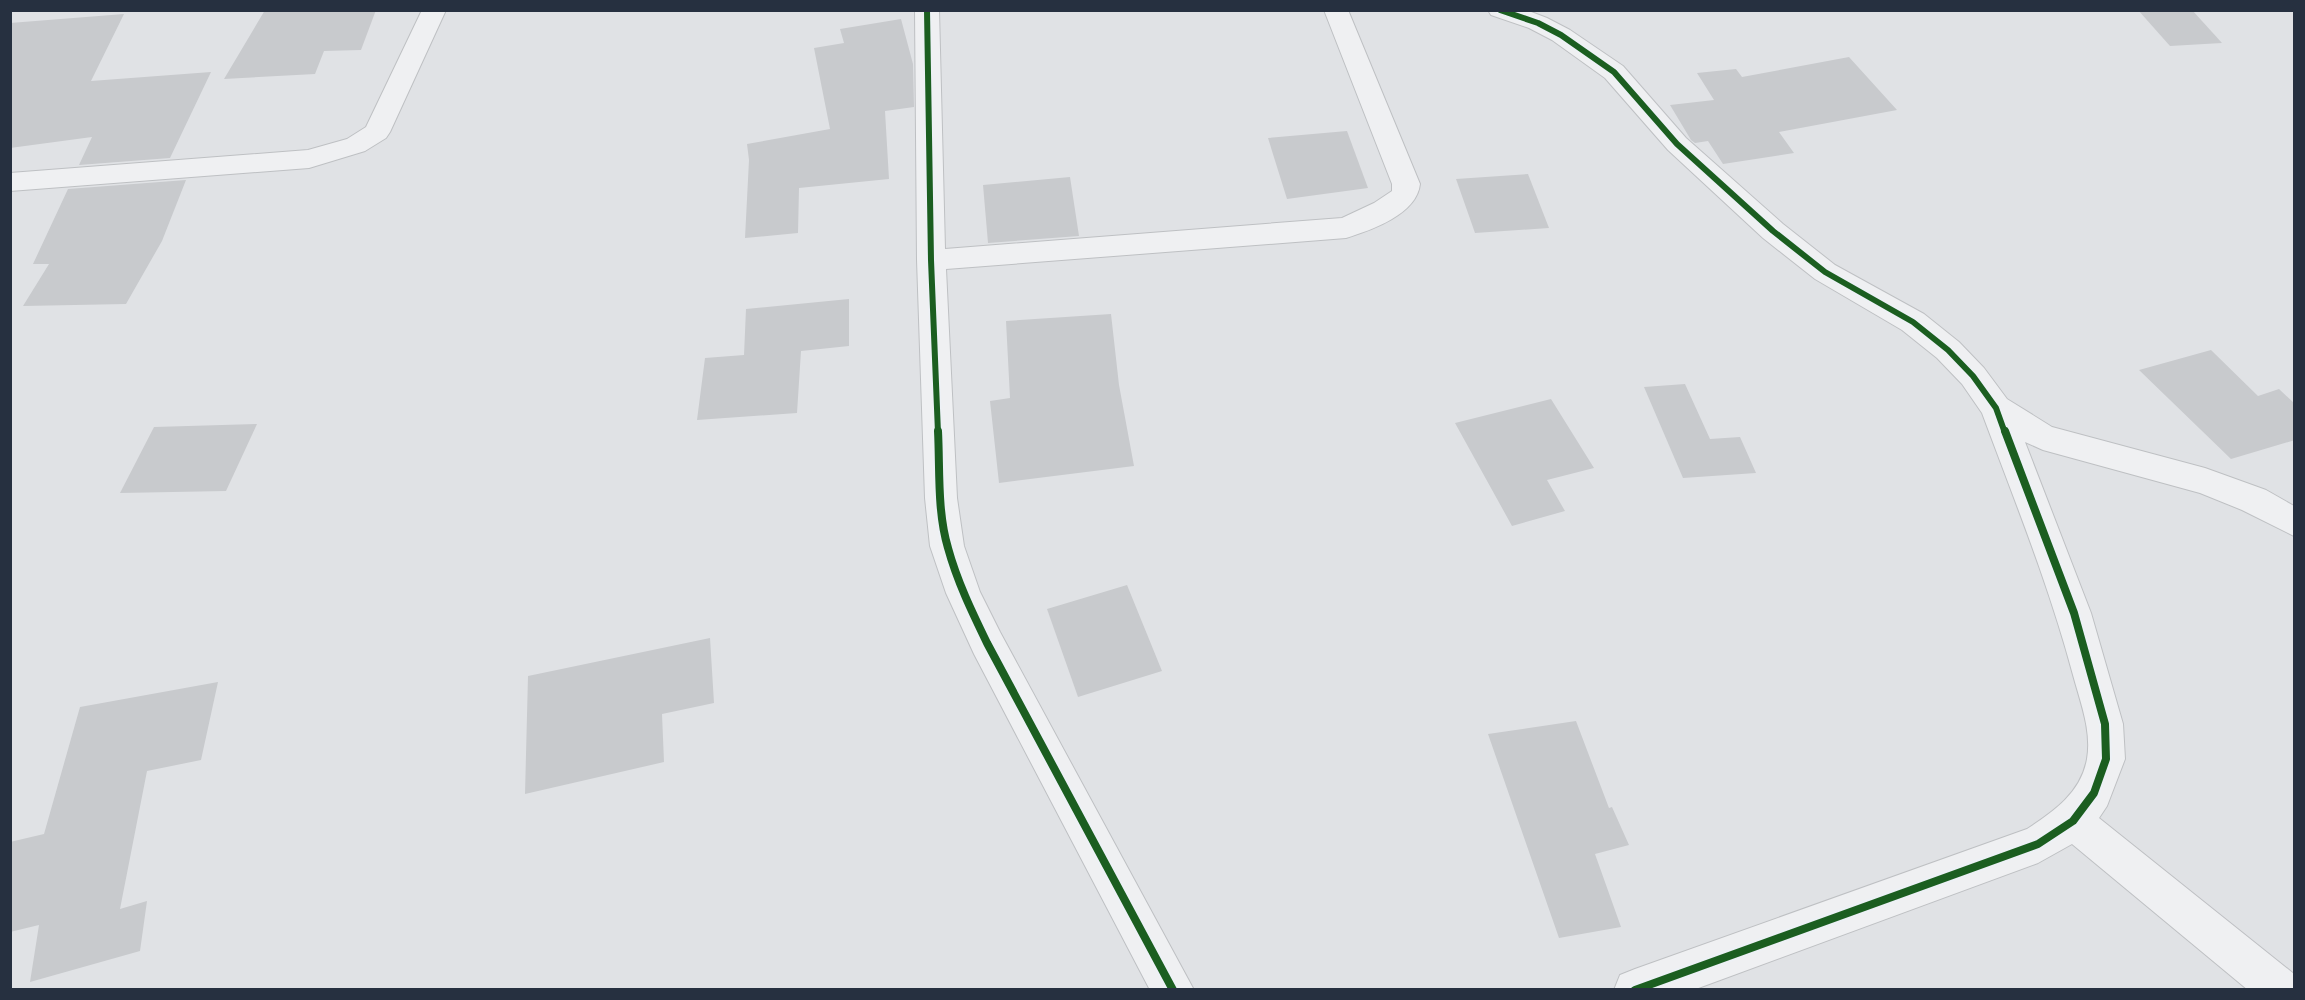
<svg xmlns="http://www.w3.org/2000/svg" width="2305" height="1000" font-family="Helvetica,sans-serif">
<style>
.building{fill:#c8cacd}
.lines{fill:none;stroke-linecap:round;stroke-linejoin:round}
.minor-casing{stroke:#bec0c3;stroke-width:2}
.minor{fill:#eff0f2;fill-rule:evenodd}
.cycleway-far1-casing{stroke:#edf1f6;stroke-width:9}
.cycleway-casing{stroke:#edf1f6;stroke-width:12}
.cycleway-far1{stroke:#1b5e20;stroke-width:6}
.cycleway{stroke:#1b5e20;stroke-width:8}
</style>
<rect width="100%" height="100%" fill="#e0e2e5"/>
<g class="building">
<polygon points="265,10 376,10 361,50 324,51 315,74 224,79"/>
<polygon points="2138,10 2192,10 2222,43 2170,46"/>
<polygon points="124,14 91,81 211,72 170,158 79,165 92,137 10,148 10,23"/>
<polygon points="901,19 913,64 914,107 885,111 889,179 799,188 798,233 745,238 749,160 747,144 830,129 814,48 844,43 840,29"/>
<polygon points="1849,57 1897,110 1779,132 1794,153 1723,164 1708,141 1695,143 1691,140 1670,105 1714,100 1697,73 1736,69 1742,77"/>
<polygon points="1347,131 1368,188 1287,199 1268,138"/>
<polygon points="1528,174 1549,228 1475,233 1456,179"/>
<polygon points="1070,177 1079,236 988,243 983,185"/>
<polygon points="186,180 162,241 126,304 23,306 49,264 33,264 68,189"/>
<polygon points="849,299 849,346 801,351 797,413 697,420 705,358 744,355 746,309"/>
<polygon points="1111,314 1119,385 1134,466 999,483 990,401 1010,398 1006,321"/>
<polygon points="2211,350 2258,396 2279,389 2295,404 2295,440 2231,459 2139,370"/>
<polygon points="1685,384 1710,439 1740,437 1756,473 1683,478 1644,387"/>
<polygon points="1551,399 1594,468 1547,480 1565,511 1512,526 1455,423"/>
<polygon points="257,424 226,491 120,493 154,427"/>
<polygon points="1127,585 1162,671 1078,697 1047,609"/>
<polygon points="710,638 714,703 662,714 664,762 525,794 528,676"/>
<polygon points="218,682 201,760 147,771 120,909 147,901 140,951 30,982 39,925 10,932 10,842 44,834 80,707"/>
<polygon points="1576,721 1609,808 1612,807 1629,845 1595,854 1621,927 1559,938 1488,734"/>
</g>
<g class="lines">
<g class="minor-casing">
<g id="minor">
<polygon points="422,10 446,10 390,132 386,138 365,151 309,168 10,191 10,173 308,150 347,139 366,127"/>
<path d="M915 10H939L945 249 1342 218 1374 203 1392 191V184L1324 10H1348L1420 184C1417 214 1372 230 1346 238L946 269 957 498 964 546 980 592 1000 632 1194 990H1150L974 654 946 593 930 546 925 498 917 260Z"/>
<path d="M1488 10H1526L1547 18 1570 30 1623 66 1686 138 1783 224 1835 265 1924 314 1959 342 1984 368 2007 399 2052 427 2205 468 2266 490 2294 506V536L2242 510 2200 493 2043 450 2025 442 2091 613 2123 724 2125 759 2107 806 2099 818 2294 974V990H2248L2072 844 2038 863 1693 990H1614L1620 975 1635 969 2027 829C2053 812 2081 793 2087 759 2092 731 2080 701 2073 675 2049 585 2014 499 1982 413L1962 384 1937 358 1902 330 1815 279 1763 238 1668 150 1605 78 1552 40 1529 28 1491 15Z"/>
</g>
</g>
<use href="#minor" class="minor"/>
<g class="cycleway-far1-casing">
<g id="cycleway-far1">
<polyline points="927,10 931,260 938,433"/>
<polyline points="1500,10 1538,23 1561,35 1614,72 1677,144 1773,231 1825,272 1913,322 1948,350 1973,376 1996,408 2005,433"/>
</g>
</g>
<g class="cycleway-casing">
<g id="cycleway">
<path d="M938 431C940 469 937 511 948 548 957 581 972 612 987 643L1173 990"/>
<polyline points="1635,990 2038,844 2073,821 2094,793 2106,759 2105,724 2074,613 2005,431"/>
</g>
</g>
<use href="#cycleway-far1" class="cycleway-far1"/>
<use href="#cycleway" class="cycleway"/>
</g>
<rect width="2305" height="1000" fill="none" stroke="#263040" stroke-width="24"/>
</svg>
